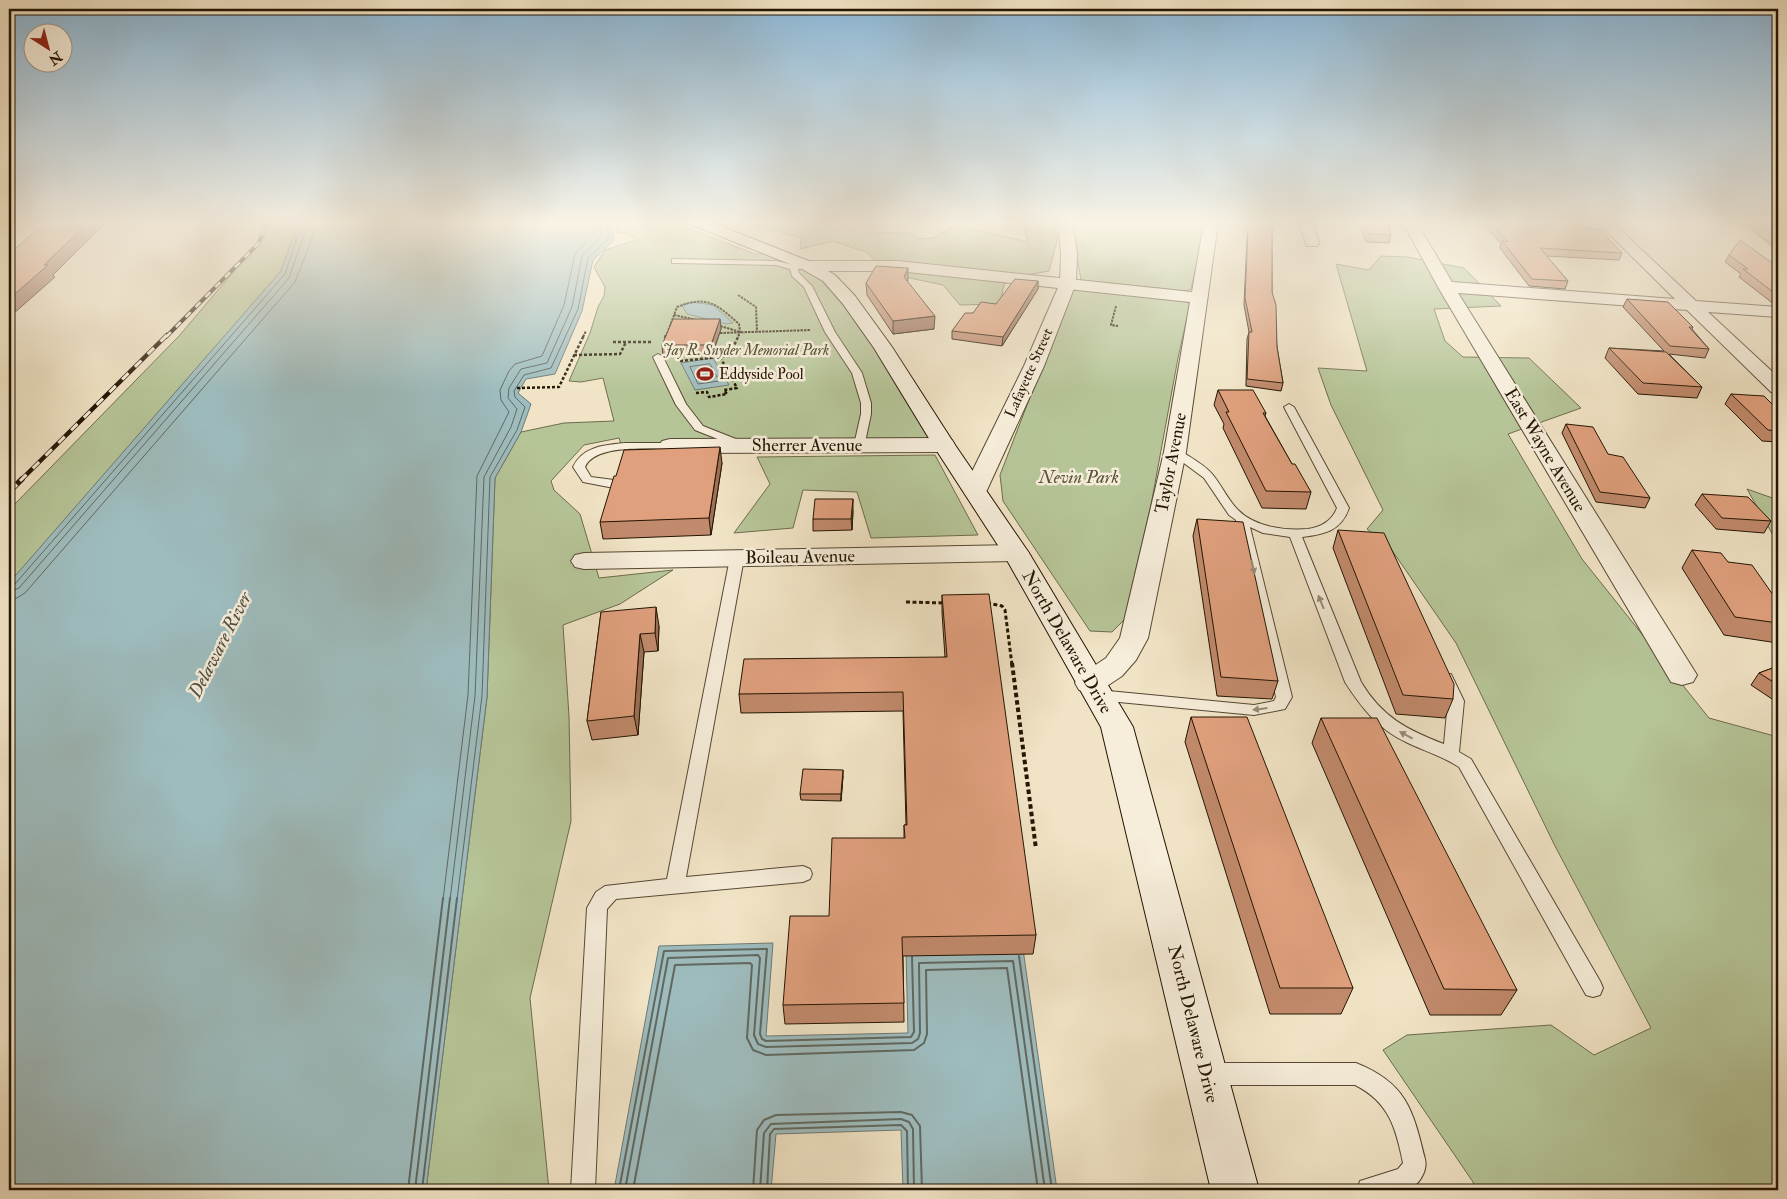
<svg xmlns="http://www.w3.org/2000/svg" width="1787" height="1199" font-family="'IM FELL Double Pica',serif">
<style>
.green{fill:#b6c598;stroke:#6c6c4d}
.water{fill:#9ebcbe;stroke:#6d7973}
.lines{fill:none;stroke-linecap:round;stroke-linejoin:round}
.shore-far1{stroke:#606860;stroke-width:1}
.shore{stroke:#606860;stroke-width:2}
.service-casing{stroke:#564833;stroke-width:2}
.minor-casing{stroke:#564833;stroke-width:2}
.tertiary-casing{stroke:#564833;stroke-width:2}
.secondary-casing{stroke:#231402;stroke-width:2}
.path-far3{stroke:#231402;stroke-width:2;stroke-dasharray:2.5 1;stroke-linecap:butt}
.path-far2{stroke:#231402;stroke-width:2.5;stroke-dasharray:3 2;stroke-linecap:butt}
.path-far1{stroke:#231402;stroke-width:3;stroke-dasharray:4 2.5;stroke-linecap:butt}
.path{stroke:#231402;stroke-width:4;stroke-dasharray:4.5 3;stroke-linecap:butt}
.service{fill:#f6edda;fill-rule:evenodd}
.minor{fill:#f6edda;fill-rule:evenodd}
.tertiary{fill:#f6edda;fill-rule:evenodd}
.secondary{fill:#f6edda;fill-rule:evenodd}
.rail-far2-casing{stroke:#231402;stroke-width:4}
.rail-far1-casing{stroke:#231402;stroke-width:4.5}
.rail-casing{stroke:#231402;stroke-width:5.5}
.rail-far2{stroke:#f6edda;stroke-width:2.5;stroke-dasharray:7;stroke-linecap:butt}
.rail-far1{stroke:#f6edda;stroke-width:3;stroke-dasharray:9;stroke-linecap:butt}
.rail{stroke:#f6edda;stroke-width:4;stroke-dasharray:11;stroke-linecap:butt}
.wall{fill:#c18a6c;stroke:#231402}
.shaded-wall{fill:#9d7058;stroke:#231402}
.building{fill:#e0a07d;stroke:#231402}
.oneway{fill:#978b79}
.labels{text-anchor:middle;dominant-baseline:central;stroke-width:5;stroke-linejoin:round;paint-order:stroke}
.far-park-label{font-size:15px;font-style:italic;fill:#565236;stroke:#f6edda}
.far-street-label{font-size:15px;fill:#231402;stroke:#f6edda}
.far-poi-label{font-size:15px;fill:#231402;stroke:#f6edda;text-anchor:start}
.street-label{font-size:18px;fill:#231402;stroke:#f6edda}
.park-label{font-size:18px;font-style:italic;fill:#565236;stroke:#f6edda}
.water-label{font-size:19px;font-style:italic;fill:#4e4f44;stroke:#f6edda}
</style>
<rect width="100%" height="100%" fill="#f1e4c6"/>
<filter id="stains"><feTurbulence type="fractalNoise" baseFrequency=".004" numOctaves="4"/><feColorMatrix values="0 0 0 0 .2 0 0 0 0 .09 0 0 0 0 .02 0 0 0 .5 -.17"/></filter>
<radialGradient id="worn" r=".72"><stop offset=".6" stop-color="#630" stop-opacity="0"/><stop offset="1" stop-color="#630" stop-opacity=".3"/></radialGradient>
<g class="green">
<polygon points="275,223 298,223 281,271 9,588 9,510 179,336"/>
<polygon points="617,223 679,223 689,229 755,254 779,255 829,278 944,445 621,444 619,438 584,445 551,481 554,490 580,514 599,578 673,570 620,604 563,625 569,716 571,821 530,998 549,1190 426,1190 487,697 495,478 521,432 564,423 614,421 603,378 581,382 569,381 590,333 598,307 604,296 605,287 594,267 605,250 637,240 628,234 617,232"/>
<polygon points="748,223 842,223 863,233 911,232 917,239 933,238 956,225 1028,242 1023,228 1031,223 1054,223 1057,241 1049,271 1027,275 1004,284 1000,304 960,305 943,285 891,274 866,252 833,241 800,249 801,238"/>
<polygon points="1071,223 1206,223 1191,289 1186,291 1081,280"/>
<polygon points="1381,256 1407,257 1464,268 1501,306 1434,309 1445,341 1463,357 1529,358 1581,408 1508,434 1582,559 1709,718 1778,737 1778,1190 1476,1190 1473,1182 1383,1050 1407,1035 1551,1025 1594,1055 1651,1028 1555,846 1456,643 1389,546 1367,529 1383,510 1331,405 1318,368 1367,371 1336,264 1369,270"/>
<polygon points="1084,288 1184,300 1190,304 1178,358 1151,505 1124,620 1112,632 1090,631 1003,501 1000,475 1071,291"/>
<polygon points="935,455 978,535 871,538 857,492 803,490 793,528 734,533 770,484 757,457"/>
<polygon points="1747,489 1778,500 1778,544"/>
</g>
<g class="water">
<polygon points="298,223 613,223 613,241 593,260 582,311 555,374 526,379 518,393 531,404 521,432 495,478 487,697 426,1190 9,1190 9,583 281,271"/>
<polygon points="691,302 713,305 733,323 726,324 687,314 682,305"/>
<polygon points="713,358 729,385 695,390 681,363"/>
<polygon points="773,943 766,1036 908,1033 906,951 1023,949 1057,1190 903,1190 901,1130 776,1134 771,1190 614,1190 659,946"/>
</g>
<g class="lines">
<g class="shore-far1">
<polygon points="710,364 719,381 698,384 690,367"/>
<polyline points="9,585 15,584 285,274 302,223"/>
<polyline points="9,592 19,588 289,278 308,223"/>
<polyline points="9,599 17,598 25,593 295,282 315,231 316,223"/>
<polyline points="443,900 468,695 477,476 509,412 501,400 500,390 509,371 515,364 542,356 564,305 575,254 594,233 595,223"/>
<polyline points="450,900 475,696 484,477 511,427 517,409 508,398 509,388 521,369 547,363 572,307 582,256 601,236 602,223"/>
<polyline points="457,900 482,696 490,477 517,430 525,407 515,397 514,391 524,375 551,368 578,309 588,258 608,239 608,223"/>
</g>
<g class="shore">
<polyline points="1019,956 1052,1190"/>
<polyline points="408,1190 443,898"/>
<polyline points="415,1190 450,898"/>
<polyline points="422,1190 457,898"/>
<polyline points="619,1190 664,951 767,949 760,1034 762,1039 766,1041 911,1037 914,1032 912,957"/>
<polyline points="625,1190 668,958 758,955 760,958 754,1035 758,1044 766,1047 912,1043 918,1039 920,1033 919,963 1013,961 1045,1190"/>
<polyline points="633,1190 675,965 750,963 752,965 747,1038 753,1050 766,1055 914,1050 924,1043 927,1034 926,970 1007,968 1038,1190"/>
<polyline points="753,1190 757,1130 764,1120 776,1115 901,1112 912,1115 920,1126 922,1190"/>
<polyline points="760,1190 764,1133 771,1124 901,1119 909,1122 913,1129 914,1190"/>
<polyline points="767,1190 770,1134 774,1129 901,1125 907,1131 908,1190"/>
</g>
<g class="service-casing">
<g id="service">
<polygon points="672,259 776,261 794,265 805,264 805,268 798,269 799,273 812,286 835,332 862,373 871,403 871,414 864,447 856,447 854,445 861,414 861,403 852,373 825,332 804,287 792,276 790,269 776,265 675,263 672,263"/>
<polygon points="658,354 663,357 686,404 703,426 746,443 748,445 746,447 738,447 695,430 676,405 653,357"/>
<path d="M1289 404 1294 407 1349 508C1341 531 1325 534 1302 537L1361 682C1382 717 1407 730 1444 744L1448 701 1438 678 1441 674H1451L1464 701 1459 752 1471 759 1600 981 1603 988 1600 995 1593 997 1586 995 1459 767C1442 756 1424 751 1406 742 1378 729 1361 707 1345 682L1290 537 1263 533 1250 527 1292 697 1285 709 1254 715 1098 700 1093 699 1090 695 1093 691 1098 690 1254 705 1274 701 1276 697 1236 520 1229 515 1204 478 1169 452 1175 449 1179 450C1190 457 1205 465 1213 475 1222 486 1228 500 1238 510 1255 527 1285 531 1308 529 1321 527 1332 521 1337 508L1284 407Z"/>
<path d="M625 443H670L676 446 670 449C648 449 595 444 585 467L591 477 614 480 620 484 614 488 583 482 573 467C583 446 605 445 625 443Z"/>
<polygon points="737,554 744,558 686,877 803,866 810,869 812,874 810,879 803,882 616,899 607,909 595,1190 571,1190 587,908 596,892 605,886 667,879 730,558"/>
<path d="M1210 1063H1356C1406 1083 1413 1109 1425 1159 1428 1171 1419 1185 1408 1190H1357L1360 1181 1398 1169 1403 1163C1396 1128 1389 1102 1355 1085H1210L1202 1082 1199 1074 1202 1066Z"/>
</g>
</g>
<g class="minor-casing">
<g id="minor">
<polygon points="1204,223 1218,223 1186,452 1148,638 1136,660 1122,676 1101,690 1090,693 1079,690 1075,683 1079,676 1106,658 1120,638 1164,452 1190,302 898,271 808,271 802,269 800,266 802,263 808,261 898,261 1192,292"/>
<polygon points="1299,223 1313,223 1319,243 1317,246 1307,246"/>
<polygon points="1403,223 1417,223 1452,282 1675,299 1598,223 1613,223 1696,301 1778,307 1778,317 1708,312 1778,377 1778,394 1771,392 1687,310 1458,293 1697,675 1693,682 1682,685 1671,682 1438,287"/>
<polygon points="944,438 952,440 955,445 952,450 944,452 670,453 662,451 659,446 662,441 670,439"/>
<polygon points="1016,545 1025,548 1029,553 1025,558 1016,561 584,569 575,567 571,561 575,555 584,553"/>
</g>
</g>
<g class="tertiary-casing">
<polygon id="tertiary" points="1058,223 1072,223 1077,253 1076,283 1044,366 987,490 983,495 975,497 967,495 963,490 1024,366 1060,283 1061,253"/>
</g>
<g class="secondary-casing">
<polygon id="secondary" points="693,223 713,223 814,263 835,275 855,296 892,347 955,445 1029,553 1133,727 1259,1190 1211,1190 1101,727 1003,553 933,445 874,348 843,304 823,281 802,269 695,226"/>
</g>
<g class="path-far3">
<polyline points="738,295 756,307 757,332"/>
<polyline points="1116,306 1111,325 1118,326"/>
<polyline points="674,315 697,320"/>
<polyline points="717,325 740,332"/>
<polyline points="720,333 811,330"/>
<polyline points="583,337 586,331"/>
<path d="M666 337 677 307C708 295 716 304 739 324L740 332 738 337"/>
</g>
<g class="path-far2">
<polyline points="665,338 666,335"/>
<polyline points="613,342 651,342"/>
<polyline points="574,355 620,354 626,342"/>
<polyline points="680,361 720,357"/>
<polyline points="517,388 559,387 584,335"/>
<polyline points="696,393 707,392 709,397 727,394 724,390 737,388 720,357 729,356 739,335"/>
</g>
<g class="path-far1">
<polyline points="906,602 946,603"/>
<polyline points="987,603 1002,606 1005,610 1012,665"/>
</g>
<polyline class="path" points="1012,663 1036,849"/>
<use href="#service" class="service"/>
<use href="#minor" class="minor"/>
<use href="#tertiary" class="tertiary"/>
<use href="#secondary" class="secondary"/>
<g class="rail-far2-casing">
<polyline id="rail-far2" points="166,337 258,244 267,223"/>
</g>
<g class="rail-far1-casing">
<polyline id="rail-far1" points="20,481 167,335"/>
</g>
<g class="rail-casing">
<polyline id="rail" points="9,492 22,479"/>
</g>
<use href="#rail-far2" class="rail-far2"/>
<use href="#rail-far1" class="rail-far1"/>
<use href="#rail" class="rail"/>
</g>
<g class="wall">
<polygon points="1359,223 1388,223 1391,235 1389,243 1366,242"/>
<polygon points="1483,223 1579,223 1583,228 1622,253 1619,260 1546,256 1568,281 1565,289 1529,286 1500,248 1501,244"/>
<polygon points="1742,223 1778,223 1778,250"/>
<polygon points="1248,230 1272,235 1272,292 1277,347 1283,383 1281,391 1246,386 1247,339 1249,332 1244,305 1247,237"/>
<polygon points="1729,255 1778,267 1778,306 1775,305 1739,277 1741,274 1725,262"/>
<polygon points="908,280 907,282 934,329 893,334 867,295 866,283"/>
<polygon points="1038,281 1038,289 1002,346 952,339 952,331 973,313 996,304"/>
<polygon points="1627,299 1693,327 1692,329 1709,349 1705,358 1669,354 1702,387 1697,398 1638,394 1605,358 1609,348 1664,351 1623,307"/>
<polygon points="720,319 721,329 712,355 663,355 662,345"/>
<polygon points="1218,390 1266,413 1265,416 1292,464 1311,492 1306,509 1262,508 1223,428 1224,424 1214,405"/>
<polygon points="1731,394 1778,410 1778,442 1762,441 1725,404"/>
<polygon points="1566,424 1608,454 1650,498 1645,508 1596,502 1562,433"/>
<polygon points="722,463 711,535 603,539 600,522"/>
<polygon points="1702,494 1771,521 1764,533 1716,529 1695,505"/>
<polygon points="853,511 852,530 813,531 813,519"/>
<polygon points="1197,519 1278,681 1272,699 1217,696 1193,536"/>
<polygon points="1338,530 1453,699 1445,718 1396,714 1333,548"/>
<polygon points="1692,550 1728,562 1778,602 1778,643 1724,635 1682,568"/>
<polygon points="942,595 1036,935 1033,954 903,956 904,1022 785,1024 783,1005 829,916 904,838 904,825 906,825 903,711 741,713 739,694 945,657 942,613"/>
<polygon points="601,612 659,626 658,651 644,652 638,735 592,740 587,721"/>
<polygon points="1778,666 1778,703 1751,685 1759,673"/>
<polygon points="1191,717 1353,988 1341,1014 1270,1014 1185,742"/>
<polygon points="1321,718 1517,990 1501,1015 1430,1015 1312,743"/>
<polygon points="843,776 841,801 801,800 800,794"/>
</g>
<g class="shaded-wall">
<polygon points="88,223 105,223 53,275 55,277 13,314 9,315 9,299"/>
<polygon points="908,268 908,280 903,289 904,277"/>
<polygon points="1038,281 1038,289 1002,346 1003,337"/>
<polygon points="935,316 934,329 893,334 893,321"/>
<polygon points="720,319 721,329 712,355 711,345"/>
<polygon points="720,447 722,463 711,535 709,518"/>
<polygon points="853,499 853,511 852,530 851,519"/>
<polygon points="656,607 659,626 658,651 655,633"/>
<polygon points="640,634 644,652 638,735 634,716"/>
<polygon points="843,770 843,776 841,801 841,794"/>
</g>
<g class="building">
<polygon points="45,223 88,223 44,265 48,265 9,299 9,254"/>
<polygon points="1251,223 1274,223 1272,234 1272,292 1276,305 1277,347 1283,383 1247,379 1249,332 1252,332 1245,298 1248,230"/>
<polygon points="1364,223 1388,223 1391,235 1369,234"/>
<polygon points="1491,223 1579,223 1583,228 1599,229 1622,253 1540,248 1568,281 1532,279 1502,241 1508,242"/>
<polygon points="1756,223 1778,223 1778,238"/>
<polygon points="1740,240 1778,267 1778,296 1743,269 1748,269 1729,255"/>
<polygon points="876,266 908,268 904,277 935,316 893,321 866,283"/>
<polygon points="1015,279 1038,281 1003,337 952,331 965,313 973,313 981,302 996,304"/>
<polygon points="1627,299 1668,302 1693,327 1689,327 1709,349 1670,346"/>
<polygon points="673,319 720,319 711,345 662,345"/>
<polygon points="1609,348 1666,352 1702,387 1643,383"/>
<polygon points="1218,390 1253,390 1266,413 1263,413 1292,464 1295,464 1311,492 1266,491 1226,412 1229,412"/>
<polygon points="1731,394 1764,396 1778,410 1778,431 1768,430"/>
<polygon points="1566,424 1593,427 1608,454 1623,457 1650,498 1600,492"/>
<polygon points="720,447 709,518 600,522 614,476 616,476 624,450"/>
<polygon points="1702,494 1748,497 1771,521 1722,518"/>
<polygon points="815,499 853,499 851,519 813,519"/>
<polygon points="1197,519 1243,522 1278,681 1221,677"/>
<polygon points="1338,530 1384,533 1454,684 1453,699 1403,695"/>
<polygon points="1692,550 1721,553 1728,562 1752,565 1778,602 1778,623 1735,617"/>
<polygon points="989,594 1036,935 902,937 904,1003 783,1005 790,916 829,916 832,838 905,838 904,825 907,825 903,692 739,694 744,659 947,657 942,595"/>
<polygon points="656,607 655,633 640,634 634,716 587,721 601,612"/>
<polygon points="1778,666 1778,685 1759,673"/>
<polygon points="1191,717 1247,717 1353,988 1280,988"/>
<polygon points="1321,718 1377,718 1517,990 1444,989"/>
<polygon points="803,769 843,770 841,794 800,794"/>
</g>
<defs><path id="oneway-solid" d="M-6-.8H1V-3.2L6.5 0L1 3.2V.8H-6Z" transform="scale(1.25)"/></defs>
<g class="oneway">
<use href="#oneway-solid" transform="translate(1253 567) rotate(77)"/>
<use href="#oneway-solid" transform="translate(1321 602) rotate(-112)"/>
<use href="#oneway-solid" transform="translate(1260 709) rotate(173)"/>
<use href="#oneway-solid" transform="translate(1406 735) rotate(-152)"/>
</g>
<linearGradient id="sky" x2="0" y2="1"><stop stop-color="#8ab7d7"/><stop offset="0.57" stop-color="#f9f3e5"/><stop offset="1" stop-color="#f9f3e5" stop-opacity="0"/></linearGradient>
<rect width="1787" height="391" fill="url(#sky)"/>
<defs>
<g id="stadium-bare" transform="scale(1.35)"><path d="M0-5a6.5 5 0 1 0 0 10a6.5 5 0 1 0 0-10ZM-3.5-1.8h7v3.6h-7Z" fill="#8f2418" stroke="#f6edda" stroke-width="2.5" paint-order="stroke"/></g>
</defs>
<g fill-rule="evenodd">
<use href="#stadium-bare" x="705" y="374"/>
</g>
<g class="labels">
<g class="far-park-label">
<text x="746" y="350">Jay R. Snyder Memorial Park</text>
</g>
<g class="far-street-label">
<text transform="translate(1029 373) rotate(-66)">Lafayette Street</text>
</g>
<g class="far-poi-label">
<text x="719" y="374">Eddyside Pool</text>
</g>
<g class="street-label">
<text x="807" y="445">Sherrer Avenue</text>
<text transform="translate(1545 450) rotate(59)">East Wayne Avenue</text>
<text transform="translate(1171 463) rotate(-79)">Taylor Avenue</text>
<text transform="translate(800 557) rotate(-1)">Boileau Avenue</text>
<text transform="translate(1067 642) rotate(60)">North Delaware Drive</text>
<text transform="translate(1193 1024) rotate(76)">North Delaware Drive</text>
</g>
<g class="park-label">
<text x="1079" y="477">Nevin Park</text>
</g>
<g class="water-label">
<text transform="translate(220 645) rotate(-63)">Delaware River</text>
</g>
</g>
<rect width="1787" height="1199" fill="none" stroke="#f1e4c6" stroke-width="30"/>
<rect x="10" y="10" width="1767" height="1179" fill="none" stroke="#231402" stroke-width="2.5"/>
<rect x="15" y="15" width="1757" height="1169" fill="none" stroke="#231402"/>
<g transform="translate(48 48) rotate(144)"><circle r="24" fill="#f6edda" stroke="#a29684"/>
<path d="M0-4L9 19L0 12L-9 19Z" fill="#8f2418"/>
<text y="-8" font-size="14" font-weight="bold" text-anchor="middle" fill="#231402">N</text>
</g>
<rect width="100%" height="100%" filter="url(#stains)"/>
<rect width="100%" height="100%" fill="url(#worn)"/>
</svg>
